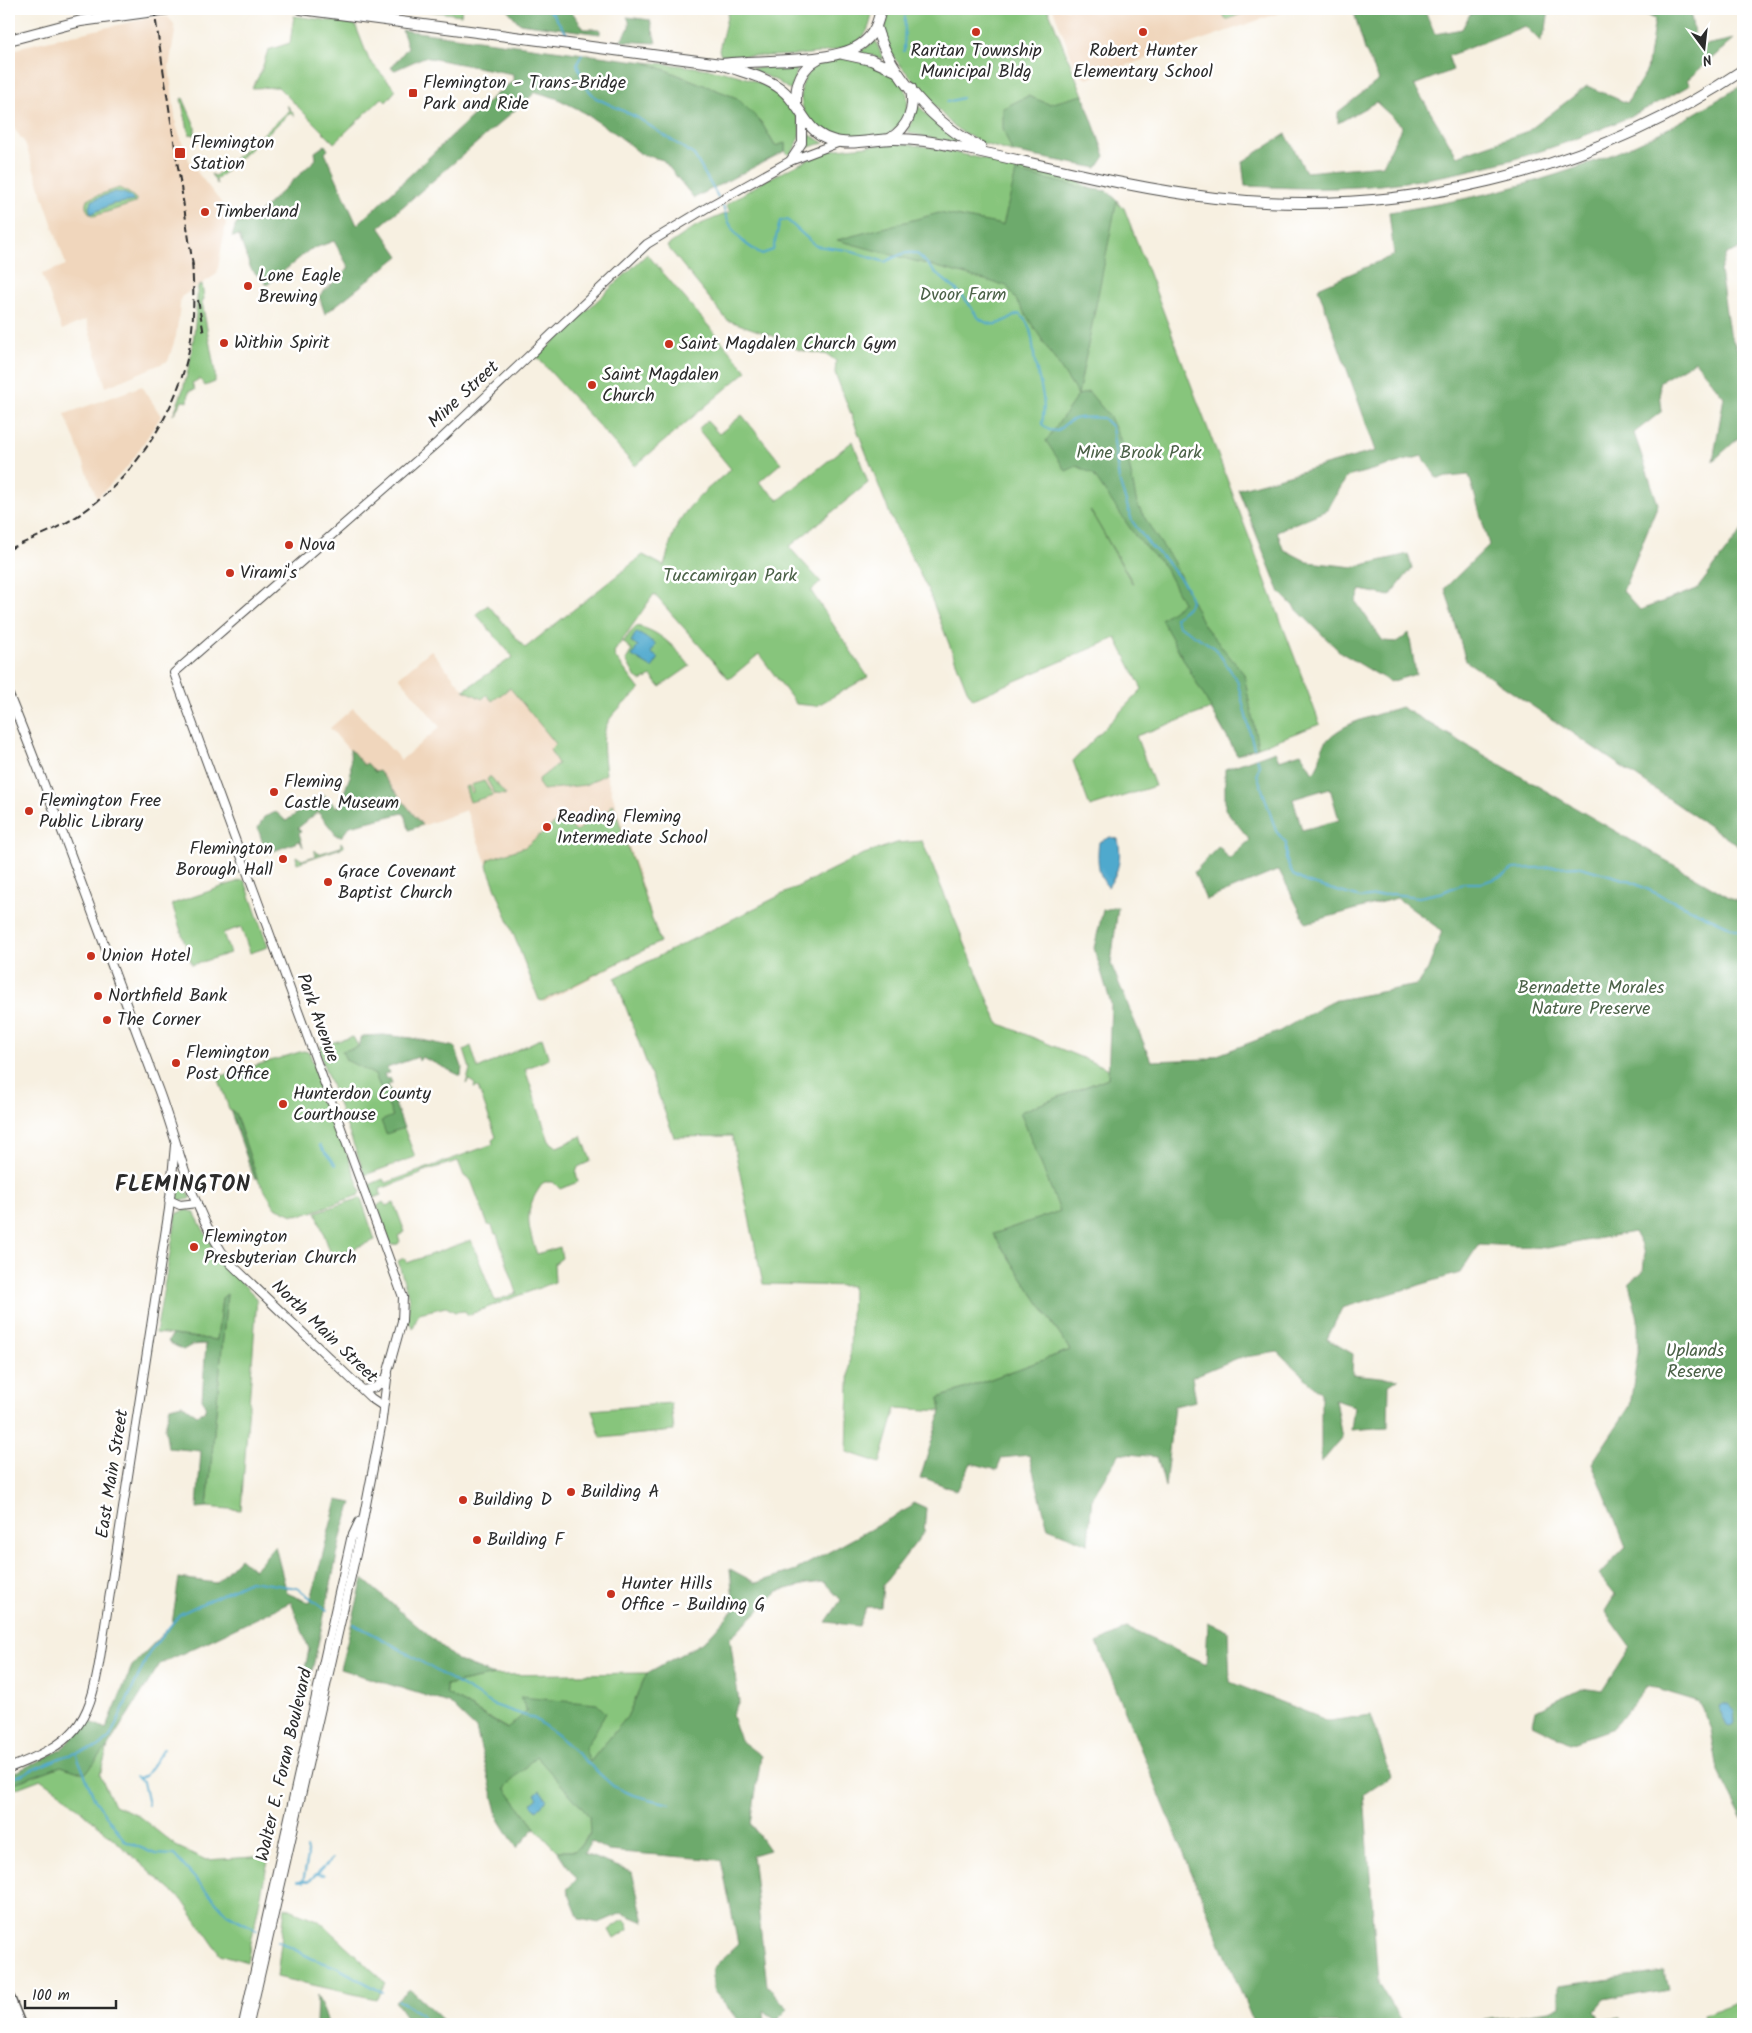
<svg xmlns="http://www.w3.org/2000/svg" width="1752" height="2033" font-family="Kalam,sans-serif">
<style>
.built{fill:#f0d6bc}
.green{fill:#87c57c;stroke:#597854;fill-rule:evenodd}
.forest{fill:#6daa6c;stroke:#4c6a4c;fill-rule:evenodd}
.water{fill:#4fa9cd;stroke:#3d6a7c}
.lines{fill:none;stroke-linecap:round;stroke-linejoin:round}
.stream{stroke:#4fa9cd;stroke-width:2}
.minor-casing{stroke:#4a4946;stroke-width:10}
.major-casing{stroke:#4a4946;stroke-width:12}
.highway-casing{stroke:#4a4946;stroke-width:14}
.minor{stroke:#fff;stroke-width:8}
.major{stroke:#fff;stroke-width:10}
.highway{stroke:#fff;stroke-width:11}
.rail{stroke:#2b2b2b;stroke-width:2;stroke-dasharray:8 4;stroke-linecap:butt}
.poi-dot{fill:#c8321e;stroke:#fff;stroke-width:2}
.labels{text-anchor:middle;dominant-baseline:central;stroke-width:5;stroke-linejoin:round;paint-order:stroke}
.poi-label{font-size:18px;fill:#2b2b2b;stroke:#fff;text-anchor:start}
.park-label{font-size:18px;fill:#4b6147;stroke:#fff}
.street-label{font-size:18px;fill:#2b2b2b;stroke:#fff}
.district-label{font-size:22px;font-weight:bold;letter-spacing:1px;fill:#2b2b2b;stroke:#fff}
</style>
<rect width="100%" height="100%" fill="#fff"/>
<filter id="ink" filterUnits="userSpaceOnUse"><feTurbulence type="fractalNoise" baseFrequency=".02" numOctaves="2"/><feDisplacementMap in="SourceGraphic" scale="10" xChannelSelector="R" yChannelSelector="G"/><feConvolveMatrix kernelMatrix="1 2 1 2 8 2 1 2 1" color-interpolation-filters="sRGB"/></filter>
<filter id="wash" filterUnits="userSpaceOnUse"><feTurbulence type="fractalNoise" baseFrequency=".0096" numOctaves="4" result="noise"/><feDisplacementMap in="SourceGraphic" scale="20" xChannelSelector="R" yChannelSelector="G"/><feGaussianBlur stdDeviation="1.12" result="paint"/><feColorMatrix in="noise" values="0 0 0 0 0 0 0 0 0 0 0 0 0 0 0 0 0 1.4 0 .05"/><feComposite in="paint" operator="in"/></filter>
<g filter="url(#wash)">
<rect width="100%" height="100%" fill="#f7f0e1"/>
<g class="built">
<polygon points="1053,9 1291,9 1087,79 1078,74"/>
<polygon points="158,16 168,17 174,24 175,32 169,67 176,125 190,163 223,205 226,223 217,274 181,297 176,336 168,361 106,387 86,320 62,330 42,274 66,265 25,143 9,122 9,53 24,46"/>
<polygon points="142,386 161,416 130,464 97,498 65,414"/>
<polygon points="431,650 464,690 470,694 482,699 510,688 557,744 552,756 585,785 606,774 660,942 545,1002 539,1000 466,810 417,828 330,728 353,708 401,760 440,727 399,677"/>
</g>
<g class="green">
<polygon points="413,9 462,9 461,15"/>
<path d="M729 9H873C871 18 870 30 862 38 839 60 754 56 721 55L719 50Z"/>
<polygon points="887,9 1048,9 1083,95 1012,152 981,143 954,127 943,115 895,59 884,40"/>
<polygon points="1221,9 1254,9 1226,20"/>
<polygon points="294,16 355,24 369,60 396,90 386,102 382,98 334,143 278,87 252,88 261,72 268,50 290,43"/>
<polygon points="876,41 883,59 859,52"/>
<path d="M841 58C859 62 884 65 898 79 914 94 909 119 893 131 887 136 878 136 871 137 859 137 845 140 833 136 788 123 790 59 841 58Z"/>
<path d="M645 62C690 67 785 69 799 124 801 135 798 147 789 155L785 151V144L775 146 761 122 736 98Z"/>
<polygon points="798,67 791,91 777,81 748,68"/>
<polygon points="183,98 195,126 195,135 189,134 181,99"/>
<polygon points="917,104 936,124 962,145 908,133"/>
<polygon points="287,105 295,116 290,113 216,180 217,184 211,174 215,176 289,111"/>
<polygon points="810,135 823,142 824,143 805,148"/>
<path d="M896 143 930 147 1074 179 1113 202 1117 200 1119 205 1124 208 1320 724 1237 755 1211 709 1136 736 1155 786 1090 807 1073 761 1142 689 1116 638 973 699 967 690 928 590 891 517 835 373 836 361 828 355 799 350 776 337 727 320 667 246 696 226 730 212 726 205 730 202 766 180 828 150ZM1090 510 1133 583H1132Z"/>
<path d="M119 188 129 193 136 199V203L94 216C87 213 84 206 87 199Z"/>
<polygon points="647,254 747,371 635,466 537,357"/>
<path d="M202 284 204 299 202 302 215 372V382L205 386 200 379 192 383 195 390 189 391 188 402 182 401 173 415C193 370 194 336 198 287Z"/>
<path d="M742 415 781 463 759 482 779 500 853 441 868 483 789 547 821 582 811 591 868 677 816 706 796 704 759 654 729 679 654 594 614 652 615 657 640 690C602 722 600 724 606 774L585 785 543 790 538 783 539 779 558 764 550 750 556 744 510 688 492 701 487 695 482 699 464 690 513 657 476 614 488 605 525 648 643 555 664 566C668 555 669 543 674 532 685 505 709 488 731 469L698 429 707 421 719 434Z"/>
<path d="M636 626C659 630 676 648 690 666L660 687 651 676 641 681 636 678 626 660 632 650 623 642Z"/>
<polygon points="489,777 491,777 506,795 495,794 487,780"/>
<polygon points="484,781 493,795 470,802 465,787 469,786 471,793 473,792 471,785"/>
<polygon points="613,804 660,942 542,1001 539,1000 487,866 489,859 525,847 562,817 576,832 596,816 611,810 610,806"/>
<polygon points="922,841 998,1023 1109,1069 1108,1078 1021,1112 1061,1211 993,1234 1070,1350 939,1398 941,1411 896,1408 880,1463 847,1452 852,1286 763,1284 732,1136 674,1137 615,978 861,855 897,843"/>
<polygon points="341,842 344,847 297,863 296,856 302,860 315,856 315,850 318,854 341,847"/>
<polygon points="242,880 245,881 268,947 250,953 241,927 223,933 230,953 192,965 172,904"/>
<polygon points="353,1037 375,1075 393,1116 404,1128 415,1157 365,1175 319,1053 322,1045"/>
<path d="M542 1038 549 1059 525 1069 549 1141 557 1147 582 1136 591 1161 578 1167 576 1173 578 1182 560 1189 553 1182H544C524 1207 526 1224 537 1254L560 1247 562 1258 554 1264 555 1282 468 1315 465 1311 455 1312 446 1307 419 1313 413 1328 408 1321 409 1299 398 1261 404 1258 407 1263 471 1240 495 1301 517 1293 497 1234H495L492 1226 488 1225 471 1180 464 1176 458 1161 421 1172V1174L380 1189 381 1195 374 1198 369 1185 383 1179 386 1183 493 1144 492 1140 496 1137 478 1087 474 1088 475 1084 469 1080 466 1084 470 1069 464 1050 471 1046 478 1069Z"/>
<polygon points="303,1051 309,1052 361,1192 359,1195 306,1214 293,1215 275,1207 257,1178 235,1113 229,1109 218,1077"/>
<polygon points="181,1177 191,1198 190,1199 180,1201 173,1196"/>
<polygon points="361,1198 375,1240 332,1257 316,1212"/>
<polygon points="383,1202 386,1206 394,1203 405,1232 398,1236 400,1241 398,1244 391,1245 377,1206"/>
<polygon points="187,1210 194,1212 220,1261 257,1298 241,1510 207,1507 227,1294 222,1298 217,1340 156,1333 177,1213"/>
<polygon points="671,1403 674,1431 601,1438 592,1410"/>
<polygon points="647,1673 627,1717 590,1762 508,1729 446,1693 446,1685 494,1675"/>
<polygon points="108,1746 100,1775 114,1805 136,1814 176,1846 206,1860 269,1856 247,1962 220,1954 183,1901 64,1795 41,1779 9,1791 9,1785 61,1766 85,1774"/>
<polygon points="536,1755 590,1816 590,1833 575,1851 557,1851 535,1828 505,1788"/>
<polygon points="285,1907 319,1921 386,1983 376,1999 277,1977"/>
<polygon points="623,1920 627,1922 628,1930 614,1939 609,1930"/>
<polygon points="1743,1999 1743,2024 1706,2024 1703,2014"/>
</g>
<g class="forest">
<polygon points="507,9 570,9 584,29 600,29 600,34 519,23"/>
<path d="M1353 9H1424L1435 34 1462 29 1470 14 1491 9H1549L1546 29 1540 41 1525 26 1448 56 1453 70 1414 85 1457 156 1528 131 1587 86 1627 103 1647 70 1655 19 1635 9H1690L1696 47 1734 39 1687 80 1690 85C1589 145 1454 184 1337 188 1306 189 1276 187 1245 186L1242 162 1286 134 1306 172 1383 165 1402 126 1376 102 1338 123V112L1379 80 1365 50Z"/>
<path d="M627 17 650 20 656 43 620 41C626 33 633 26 627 17Z"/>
<polygon points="402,30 645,62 737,98 761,122 775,146 785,143 785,151 694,198 663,160 641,154 615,133 578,109 556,98 536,92 379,227 399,256 325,314 319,296 349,268 334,241 309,250 267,285 251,269 239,236 232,237 236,224 243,221 247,224 316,159 315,152 325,145 328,150 325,153 357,225 496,94 513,81 513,74 424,57 395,70 391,68 408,47"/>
<path d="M1743 85V248L1726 254 1720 271 1729 332 1743 361V434L1713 461 1724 397 1695 361 1659 382 1662 411 1634 433 1658 504 1623 591 1640 610 1697 589 1743 529V849L1466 661 1445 588 1489 545 1469 475 1437 478 1422 456 1347 477 1327 510 1277 531 1283 549 1308 562 1354 567 1408 554 1412 568 1390 596 1361 590 1356 602 1383 641 1398 642 1409 633 1416 674 1390 682 1340 652 1280 593 1238 489 1376 451 1318 288 1394 255 1389 212C1478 199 1569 177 1651 137 1682 122 1713 102 1743 85Z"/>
<polygon points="1083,95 1105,156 1097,168 1012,152 1003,129 1003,108 1028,96 1049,104"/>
<polygon points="1016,172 1085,188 1107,191 1117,200 1078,395 1089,392 1110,417 1127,454 1137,504 1153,532 1173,561 1203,624 1244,674 1258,747 1237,755 1161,619 1183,603 1164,566 1136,537 1093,474 1077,466 1066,471 1046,441 1078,395 1007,286 837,240 939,213 1003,225"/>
<path d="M1401 707 1743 905V1820L1718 1771 1711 1730 1700 1702 1647 1686 1613 1728 1570 1743 1533 1725 1536 1710 1581 1688 1603 1691 1631 1647 1605 1611 1615 1595 1599 1575 1626 1547 1592 1463 1630 1406 1638 1352V1319L1629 1284 1643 1271 1645 1253 1634 1232 1547 1248 1479 1244 1460 1273 1342 1308 1327 1339 1353 1354 1352 1374 1399 1379 1389 1385 1388 1427 1351 1430 1354 1406 1335 1400 1342 1438 1321 1463V1393L1278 1352 1238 1358 1192 1377 1196 1401 1174 1406 1165 1487 1157 1457 1120 1453 1092 1497 1088 1544 1048 1528 1029 1455 1002 1458 997 1470 971 1463 957 1491 925 1478 920 1479 941 1411 939 1398 1070 1350 993 1234 1060 1211 1020 1112 1108 1078 1111 1004 1094 948 1103 910 1118 907 1111 964 1151 1061 1207 1059 1278 1032 1332 1001 1417 985 1428 969 1442 931 1397 898 1306 923 1279 870 1206 900 1194 872 1219 846 1229 859 1250 840 1225 809V769L1275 751 1279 760 1301 753 1313 773C1323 760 1318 756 1324 745 1336 723 1378 715 1401 707ZM1330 788 1339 820 1302 830 1293 799Z"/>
<polygon points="350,749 364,765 367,763 375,772 379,771 422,825 409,830 406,817 403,813 350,826 342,836 337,836 318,812 298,828 301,831 299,833 303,847 300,841 266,854 258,828 264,817 276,812 286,821 323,795 338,808 351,774"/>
<polygon points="383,1035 412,1038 455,1047 462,1067 461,1076 422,1057 419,1061 418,1057 387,1068 389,1073 384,1074 386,1079 390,1078 392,1083 388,1085 404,1128 386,1134 381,1121 393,1116 375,1075 346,1060 342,1051 358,1047 362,1036"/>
<polygon points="230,1110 235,1113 257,1178 254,1178"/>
<polygon points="227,1294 207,1507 197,1508 201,1451 168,1448 165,1427 170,1407 182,1404 197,1415 204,1412 206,1405 202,1399 206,1344 192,1345 183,1350 168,1342 172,1335 217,1340 222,1298"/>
<polygon points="337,1500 352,1503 343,1528 308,1690 301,1688 309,1649 291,1602 160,1664 108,1746 85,1774 61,1766 9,1785 9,1775 61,1750 87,1720 106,1729 132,1666 172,1624 179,1578 216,1583 240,1558 254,1570 275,1546 287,1593 310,1603"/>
<polygon points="913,1502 926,1508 924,1532 883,1585 881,1607 866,1607 859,1626 826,1622 841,1600 824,1582 807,1584 778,1591 730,1638 739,1702 732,1715 740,1740 761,1756 751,1824 769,1850 752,1855 767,1985 788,2009 776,2021 764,2010 765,2024 741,2024 713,1990 713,1968 738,1944 721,1860 608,1851 591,1841 584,1854 632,1872 644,1922 622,1913 599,1923 579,1919 567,1889 577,1879 557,1851 575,1851 590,1834 589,1816 536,1756 505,1788 535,1828 517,1848 499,1819 476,1729 449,1703 340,1669 363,1579 458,1661 494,1675 446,1685 446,1693 507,1729 527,1711 520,1697 597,1704 606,1713 585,1749 590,1762 627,1717 647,1673 705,1641 734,1609 730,1569 756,1583 796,1570 911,1507"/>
<polygon points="1208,1622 1228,1631 1230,1682 1329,1721 1371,1715 1391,1776 1364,1794 1378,1982 1403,2024 1254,2024 1097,1643 1127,1628 1206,1664"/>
<polygon points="1664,1972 1668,1988 1604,2000 1595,2011 1600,2020 1621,2018 1623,2024 1456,2024 1549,2011 1559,2006 1559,1986"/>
<polygon points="410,1989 447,2024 411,2024 395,2001"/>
<polygon points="317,1995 329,2024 316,2024"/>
</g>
<g class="water">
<path d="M115 192C121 192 132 195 134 201L112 204 91 214 89 207 93 200Z"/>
<polygon points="636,632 656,644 651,653 659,658 652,668 632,656 638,646 631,642"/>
<path d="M1110 837 1118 839C1122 857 1119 872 1108 887 1097 876 1097 856 1099 842Z"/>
<polygon points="1722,1703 1729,1704 1735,1710 1736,1723 1731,1726 1727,1725 1718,1707"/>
<polygon points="540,1790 547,1800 537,1810 531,1804 538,1798 535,1794"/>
</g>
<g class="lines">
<g class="stream">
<polyline points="547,9 553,14 569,37"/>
<polyline points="904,51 905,17"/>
<polyline points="582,54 577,64 585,86 596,98 638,118 694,155 718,197"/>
<polyline points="947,102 962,98"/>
<path d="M723 206C729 229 740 243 762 254L773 250 780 221 787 220 816 246 847 250 885 262C893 258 904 251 914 253 922 255 925 263 931 268 942 280 956 287 965 299 975 310 975 321 992 324 1002 326 1009 316 1020 314 1034 327 1032 344 1035 362 1040 386 1047 398 1042 424L1049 430 1058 431C1071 415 1084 417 1103 418L1112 427 1119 480 1132 521 1148 543 1165 560 1186 586 1191 601 1188 606 1175 618 1178 625 1215 648 1237 680 1254 748"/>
<polyline points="1257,758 1259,764 1257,774 1276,831 1286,843 1286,859 1293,875 1306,882 1361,898 1392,894 1419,897 1443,892 1464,883 1482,883 1502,876 1513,869 1577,866 1627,880 1743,933"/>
<polyline points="319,1145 336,1165"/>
<polyline points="354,1624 386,1641 494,1705 535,1719 557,1735 613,1786 633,1795 670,1804"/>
<polyline points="76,1753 95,1800 125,1841 155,1854 174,1855 227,1914 257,1930"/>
<polyline points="135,1777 143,1782 148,1805"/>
<polyline points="138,1779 145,1776 164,1748"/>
<polyline points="9,1780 62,1757 98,1747 110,1737 150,1651 180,1614 250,1581 297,1588 327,1610"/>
<polyline points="317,1874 324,1875"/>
<polyline points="298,1881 309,1881 332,1859"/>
<polyline points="303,1882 308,1856 306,1848"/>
<polyline points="278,1941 313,1959 336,1967 382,1992"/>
<polyline points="398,2000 421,2014 428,2024"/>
</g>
</g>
</g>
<g filter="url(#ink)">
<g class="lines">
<g class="minor-casing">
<g id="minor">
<polyline points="790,161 802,143 802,117"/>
<path d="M9 695C62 825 108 958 158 1089 180 1147 191 1213 230 1263L371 1398 383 1406"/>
<polyline points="169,1200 180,1205 197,1203"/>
<polyline points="364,1390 376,1387 388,1375"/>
<path d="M9 1768C73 1743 89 1728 100 1658L169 1209 175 1145"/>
<polyline points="243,2024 351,1539 359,1522"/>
<polyline points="249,2024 359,1541 381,1427 388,1371 402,1321 403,1297 174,673 438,442 647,244 713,204 790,161 840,142"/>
</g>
</g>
<g class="major-casing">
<g id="major">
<path d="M301 9 721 64C756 59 838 65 864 42 875 33 878 22 881 9"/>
<path d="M876 27C890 74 936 127 981 147"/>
<polyline points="9,40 81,21 169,9"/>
<polyline points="843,54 871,60 896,71"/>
<path d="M721 64C741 72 764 76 781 89 801 104 804 130 829 139 850 147 872 139 894 139 916 139 937 142 958 147 1043 165 1128 188 1215 198 1398 219 1590 173 1743 70"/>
<path d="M796 105C795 86 800 68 819 58"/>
<path d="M890 139C909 126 915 110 911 88"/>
</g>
</g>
<g class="highway-casing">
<polyline id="highway" points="9,1999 19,2024"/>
</g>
<use href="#minor" class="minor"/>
<use href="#major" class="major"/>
<use href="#highway" class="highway"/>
<g class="rail">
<polyline points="154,9 193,266"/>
<polyline points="198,300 204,335"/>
<path d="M9 549C30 540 52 531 71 520 126 487 170 424 186 363 195 330 194 294 192 260"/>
</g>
</g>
</g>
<g class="poi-dot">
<circle cx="976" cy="32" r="5"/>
<circle cx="1143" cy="32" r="5"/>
<rect x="408" y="88" width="10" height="10" rx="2.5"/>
<rect x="174" y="147" width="12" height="12" rx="2.5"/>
<circle cx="205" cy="212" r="5"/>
<circle cx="248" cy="286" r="5"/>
<circle cx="224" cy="343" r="5"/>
<circle cx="669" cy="344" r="5"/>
<circle cx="592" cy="385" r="5"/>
<circle cx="289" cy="545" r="5"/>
<circle cx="230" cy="573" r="5"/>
<circle cx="274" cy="792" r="5"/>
<circle cx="29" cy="811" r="5"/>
<circle cx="547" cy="827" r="5"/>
<circle cx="283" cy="859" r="5"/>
<circle cx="328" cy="882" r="5"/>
<circle cx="91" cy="956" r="5"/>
<circle cx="98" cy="996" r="5"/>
<circle cx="107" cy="1020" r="5"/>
<circle cx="176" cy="1063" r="5"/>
<circle cx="283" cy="1104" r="5"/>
<circle cx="194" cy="1247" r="5"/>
<circle cx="571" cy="1492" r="5"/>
<circle cx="463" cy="1500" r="5"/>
<circle cx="477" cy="1540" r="5"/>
<circle cx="611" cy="1594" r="5"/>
</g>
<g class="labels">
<g class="poi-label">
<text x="976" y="51" text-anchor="middle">Raritan Township<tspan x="976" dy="21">Municipal Bldg</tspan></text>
<text x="1143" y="51" text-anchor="middle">Robert Hunter<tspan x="1143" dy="21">Elementary School</tspan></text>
<text x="423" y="83">Flemington - Trans-Bridge<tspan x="423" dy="21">Park and Ride</tspan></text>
<text x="191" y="143">Flemington<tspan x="191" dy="21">Station</tspan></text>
<text x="215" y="212">Timberland</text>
<text x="258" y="276">Lone Eagle<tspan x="258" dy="21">Brewing</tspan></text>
<text x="234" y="343">Within Spirit</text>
<text x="679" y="344">Saint Magdalen Church Gym</text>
<text x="602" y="375">Saint Magdalen<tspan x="602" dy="21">Church</tspan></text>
<text x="299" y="545">Nova</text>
<text x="240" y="573">Virami's</text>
<text x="284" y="782">Fleming<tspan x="284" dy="21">Castle Museum</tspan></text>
<text x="39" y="801">Flemington Free<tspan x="39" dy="21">Public Library</tspan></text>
<text x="557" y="817">Reading Fleming<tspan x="557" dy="21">Intermediate School</tspan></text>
<text x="273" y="849" text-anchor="end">Flemington<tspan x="273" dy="21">Borough Hall</tspan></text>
<text x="338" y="872">Grace Covenant<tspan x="338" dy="21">Baptist Church</tspan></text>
<text x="101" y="956">Union Hotel</text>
<text x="108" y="996">Northfield Bank</text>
<text x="117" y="1020">The Corner</text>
<text x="186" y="1053">Flemington<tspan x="186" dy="21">Post Office</tspan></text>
<text x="293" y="1094">Hunterdon County<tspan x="293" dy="21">Courthouse</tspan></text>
<text x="204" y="1237">Flemington<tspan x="204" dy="21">Presbyterian Church</tspan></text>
<text x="581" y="1492">Building A</text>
<text x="473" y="1500">Building D</text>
<text x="487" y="1540">Building F</text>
<text x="621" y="1584">Hunter Hills<tspan x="621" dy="21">Office - Building G</tspan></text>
</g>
<g class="park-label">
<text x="963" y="295">Dvoor Farm</text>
<text x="1139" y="453">Mine Brook Park</text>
<text x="730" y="576">Tuccamirgan Park</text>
<text x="1591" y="988">Bernadette Morales<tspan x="1591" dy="21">Nature Preserve</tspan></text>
<text x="1695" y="1351">Uplands<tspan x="1695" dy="21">Reserve</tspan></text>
</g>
<g class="street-label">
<text transform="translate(464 395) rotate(-43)">Mine Street</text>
<text transform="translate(317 1018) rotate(70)">Park Avenue</text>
<text transform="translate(324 1332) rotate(44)">North Main Street</text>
<text transform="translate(113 1474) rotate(-81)">East Main Street</text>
<text transform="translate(285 1765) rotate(-77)">Walter E. Foran Boulevard</text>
</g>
<g class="district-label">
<text x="183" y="1185">FLEMINGTON</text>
</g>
</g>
<rect width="1752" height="2033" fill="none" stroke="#fff" stroke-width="30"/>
<g transform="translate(1704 48) rotate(165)" stroke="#ffffff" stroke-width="4" paint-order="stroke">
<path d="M0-4L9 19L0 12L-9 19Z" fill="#2b2b2b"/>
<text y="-8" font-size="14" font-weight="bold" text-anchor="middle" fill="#2b2b2b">N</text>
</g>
<path d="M25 2000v8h91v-8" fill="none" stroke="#2b2b2b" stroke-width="2.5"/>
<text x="32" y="2000" font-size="15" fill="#2b2b2b" stroke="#ffffff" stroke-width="4" paint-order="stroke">100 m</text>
</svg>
